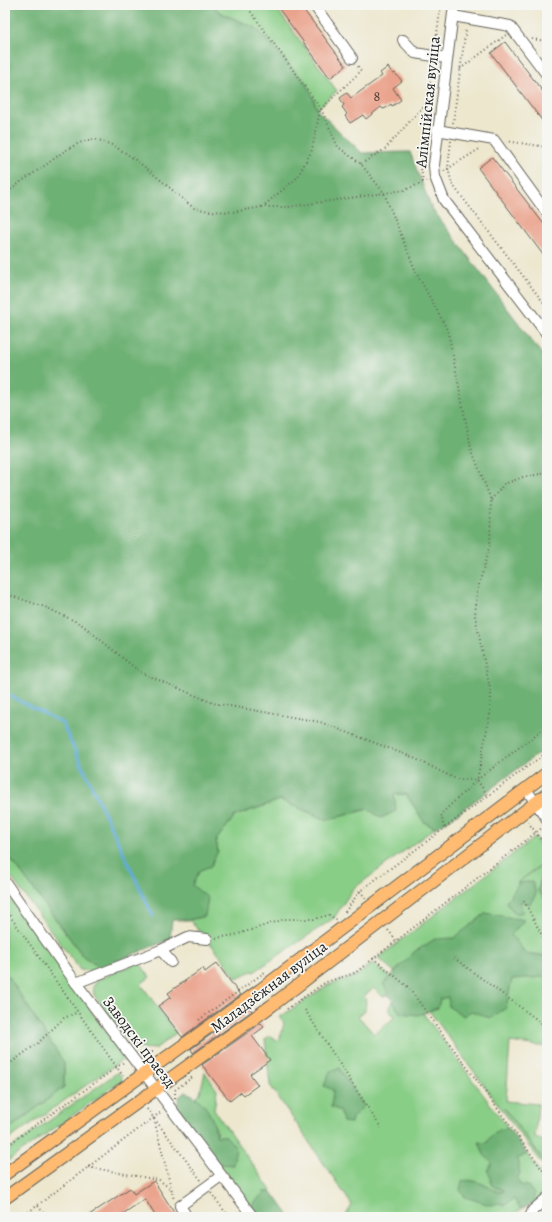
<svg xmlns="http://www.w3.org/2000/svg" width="552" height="1222" font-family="Alegreya,serif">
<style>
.green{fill:#89ce87;stroke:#527552;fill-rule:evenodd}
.forest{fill:#6eb174;stroke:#456648}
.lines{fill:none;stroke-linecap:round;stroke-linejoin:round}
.stream{stroke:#60acd9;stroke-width:3}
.building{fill:#eaa38c}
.minor-tunnel{stroke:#c3beaa;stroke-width:10;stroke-dasharray:10 5;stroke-linecap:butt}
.minor-casing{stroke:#65635a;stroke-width:12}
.major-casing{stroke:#65635a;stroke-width:14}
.path{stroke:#65635a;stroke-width:2;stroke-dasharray:1 3;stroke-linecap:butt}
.minor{stroke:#fff;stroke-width:10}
.major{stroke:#febb71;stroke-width:12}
.labels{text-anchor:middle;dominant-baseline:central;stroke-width:3.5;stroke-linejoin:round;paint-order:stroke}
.number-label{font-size:14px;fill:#503e38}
.street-label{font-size:16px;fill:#1c1c1c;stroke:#f6f6f2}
</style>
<rect width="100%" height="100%" fill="#f6f6f2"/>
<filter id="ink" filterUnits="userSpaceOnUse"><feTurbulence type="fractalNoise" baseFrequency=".025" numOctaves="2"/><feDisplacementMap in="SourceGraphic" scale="8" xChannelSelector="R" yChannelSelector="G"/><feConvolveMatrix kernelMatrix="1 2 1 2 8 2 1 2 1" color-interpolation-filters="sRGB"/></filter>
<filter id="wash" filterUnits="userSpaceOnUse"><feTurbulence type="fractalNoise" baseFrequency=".012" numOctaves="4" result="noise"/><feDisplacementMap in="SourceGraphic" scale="16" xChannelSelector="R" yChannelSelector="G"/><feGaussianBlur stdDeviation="0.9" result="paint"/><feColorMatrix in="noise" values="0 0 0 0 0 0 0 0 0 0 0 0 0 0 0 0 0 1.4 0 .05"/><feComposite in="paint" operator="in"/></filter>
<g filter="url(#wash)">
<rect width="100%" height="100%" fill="#ede7ce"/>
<g class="green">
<polygon points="212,5 274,5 337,91 317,109 313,97 256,28 221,13"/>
<polygon points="394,794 406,794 424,822 435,828 353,889 334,918 254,972 252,971 237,978 207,939 189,920 205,916 192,885 200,870 218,851 216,840 235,816 280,800 327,820 368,809"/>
<polygon points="535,837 547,853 547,860 517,883 547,861 547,1047 510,1042 506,1101 538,1104 535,1138 547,1142 547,1165 504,1108 547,1166 547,1171 411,986 378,958"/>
<polygon points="5,851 83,956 100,968 89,971 80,970 5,869"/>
<polygon points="5,891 125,1058 5,1142 5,1132 64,1087 64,1063 5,971"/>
<polygon points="139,962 150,977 141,984 176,1033 155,1049 139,1048 135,1050 94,995 93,987 97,980"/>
<path d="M373 963 406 990 547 1181V1193L534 1203 513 1214 512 1217H345L352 1205 270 1085 265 1039 270 1036 279 1041 284 1024 280 1017 328 985 356 976ZM374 988 382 996 389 995 393 1000 389 1010 395 1017 374 1034 358 1016 365 1011 366 1001 364 996Z"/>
<polygon points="118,1072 123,1080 5,1163 5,1152"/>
<polygon points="205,1072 217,1090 214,1110 272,1192 264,1192 251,1207 219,1164 216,1128 196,1097 200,1093"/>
</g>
<g class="forest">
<polygon points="5,5 212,5 221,13 256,28 305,82 313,97 317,110 362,153 410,152 431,207 547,361 547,747 449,820 435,828 424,822 406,794 394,794 396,811 381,818 368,809 327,820 280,800 235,816 216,840 218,851 211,866 200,870 192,885 208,898 205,916 189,920 172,920 170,939 100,968 83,956 5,851"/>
<polygon points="547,875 547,902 538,891 541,876"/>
<polygon points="532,881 536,894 530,904 520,901 523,912 515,914 506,902 519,883"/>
<polygon points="486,913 524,920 511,935 526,953 547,956 547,977 512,979 506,1008 490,1018 471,1011 464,1016 449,1007 448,997 440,999 438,1008 418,1015 400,1013 383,984 414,952 435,939 454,938"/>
<polygon points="5,971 64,1063 64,1087 5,1132"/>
<polygon points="339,1068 364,1106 352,1118 351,1123 343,1122 340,1111 331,1107 333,1090 324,1086 330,1071"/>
<path d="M185 1092C203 1097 215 1118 216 1136H226L236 1148 233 1165 219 1164 177 1108 179 1097Z"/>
<path d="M508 1128 527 1154 517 1159 520 1173 518 1177 520 1185 528 1186 534 1194V1203L520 1209 514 1199 505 1205 500 1203 490 1205 465 1197 460 1190 462 1181C476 1178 486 1186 498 1192L504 1191C501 1188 497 1189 494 1187 491 1185 490 1175 488 1171L492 1163 484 1155 479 1142 487 1143C491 1133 497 1130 508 1128Z"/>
<polygon points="264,1192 272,1192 290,1217 259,1217 251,1207"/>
</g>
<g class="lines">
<polyline class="stream" points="5,693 62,723 153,916"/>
</g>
<g id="blocks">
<g class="building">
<polygon points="276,5 300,5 346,66 330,78"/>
<polygon points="505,42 547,97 547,127 491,53"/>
<polygon points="388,67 393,74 395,73 402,81 393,88 401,100 392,106 391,104 386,108 383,109 381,107 366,119 363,115 350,123 345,116 347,114 342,107 344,105 340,98 347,93 351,98 382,76 380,73"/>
<polygon points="492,157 547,228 547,260 478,168"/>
<polygon points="217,963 240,995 182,1037 158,1006 171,997 168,993 203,968 205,972"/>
<polygon points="249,1007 252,1011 193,1053 191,1049"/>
<polygon points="261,1023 264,1027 252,1036 270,1060 250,1074 258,1085 244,1095 241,1092 230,1101 202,1065"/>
<polygon points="154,1181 177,1217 156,1217 145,1199 118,1217 86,1217 130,1188 134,1194"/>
</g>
</g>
</g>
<g filter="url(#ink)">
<use href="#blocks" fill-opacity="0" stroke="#65635a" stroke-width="1"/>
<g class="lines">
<polyline class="minor-tunnel" points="172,1217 176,1215"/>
<g class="minor-casing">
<g id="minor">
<polyline points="314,5 352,58"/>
<polyline points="454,5 434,165 435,177 444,200 547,334"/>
<polyline points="453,16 510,26 547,75"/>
<polyline points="403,40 415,53 446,58"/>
<polyline points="437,130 494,140 547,213"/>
<polyline points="526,789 547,819"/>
<polyline points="5,882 76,983 253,1217"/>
<polyline points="161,950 188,937 207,939"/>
<polyline points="76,983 161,950 171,962"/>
<polyline points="187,1217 180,1206 221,1176"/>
<polyline points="530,1217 533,1210 547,1198"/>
</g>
</g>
<g class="major-casing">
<g id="major">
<polyline points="5,1174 260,990 547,773"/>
<polyline points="5,1198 271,1006 547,794"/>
</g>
</g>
<g class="path">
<polyline points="246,5 321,109 361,71 357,65"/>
<polyline points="532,39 547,41"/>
<polyline points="435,47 441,5"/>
<polyline points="460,69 506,35"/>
<polyline points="321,109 338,147 361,164 384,193 416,272 448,331 471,448 491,500 490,544 477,592 475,616 491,694 490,714 477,780 488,796"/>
<polyline points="453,123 466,28"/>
<polyline points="451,141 448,168 452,184 547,307"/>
<polyline points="506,141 547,147"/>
<polyline points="361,164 385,149 428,101"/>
<polyline points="444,171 481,148"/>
<polyline points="423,182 420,161 432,66"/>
<path d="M5 195C17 183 33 174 47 164 59 155 74 143 89 140 115 134 172 192 194 208L209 211 233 212 262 207H288L405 190 426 181"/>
<polyline points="262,207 297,178 312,150 320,110"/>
<polyline points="491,500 504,484 523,477 547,473"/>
<polyline points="5,591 12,596 45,607 81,624 140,672 213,703 320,722 412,757 456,779 477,780"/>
<polyline points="528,822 547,848"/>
<polyline points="444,828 441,814 477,780 547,726"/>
<polyline points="360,891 366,899"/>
<polyline points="524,901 547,945"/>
<polyline points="5,909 123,1076"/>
<polyline points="345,912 360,891 547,752"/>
<polyline points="388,930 396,940"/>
<polyline points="216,938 235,935 285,919 314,919 329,915 337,920"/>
<polyline points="373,958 408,987 547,1176"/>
<polyline points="454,958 547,1027"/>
<polyline points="287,1009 326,982 355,973 543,827"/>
<polyline points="305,1010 381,1128"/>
<polyline points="199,1020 265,972"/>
<polyline points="140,1052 155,1052"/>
<polyline points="5,1067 38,1043 64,1018 78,1012"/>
<polyline points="175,1098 175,1090 194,1076"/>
<polyline points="147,1109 201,1180"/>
<polyline points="154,1119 174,1200"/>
<polyline points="5,1147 124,1062"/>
<polyline points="88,1167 159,1180 172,1190"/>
<polyline points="211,1193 229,1217"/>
<polyline points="38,1206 47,1217"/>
<polyline points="22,1217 161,1112"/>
</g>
<use href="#minor" class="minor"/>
<use href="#major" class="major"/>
</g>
</g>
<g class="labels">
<g class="number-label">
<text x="377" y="96">8</text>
</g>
<g class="street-label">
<text transform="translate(428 102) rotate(-84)">Алімпійская вуліца</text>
<text transform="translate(269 987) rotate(-37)">Маладзёжная вуліца</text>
<text transform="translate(139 1042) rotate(53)">Заводскі праезд</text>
</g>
</g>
<rect width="552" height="1222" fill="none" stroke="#f6f6f2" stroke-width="20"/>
</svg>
